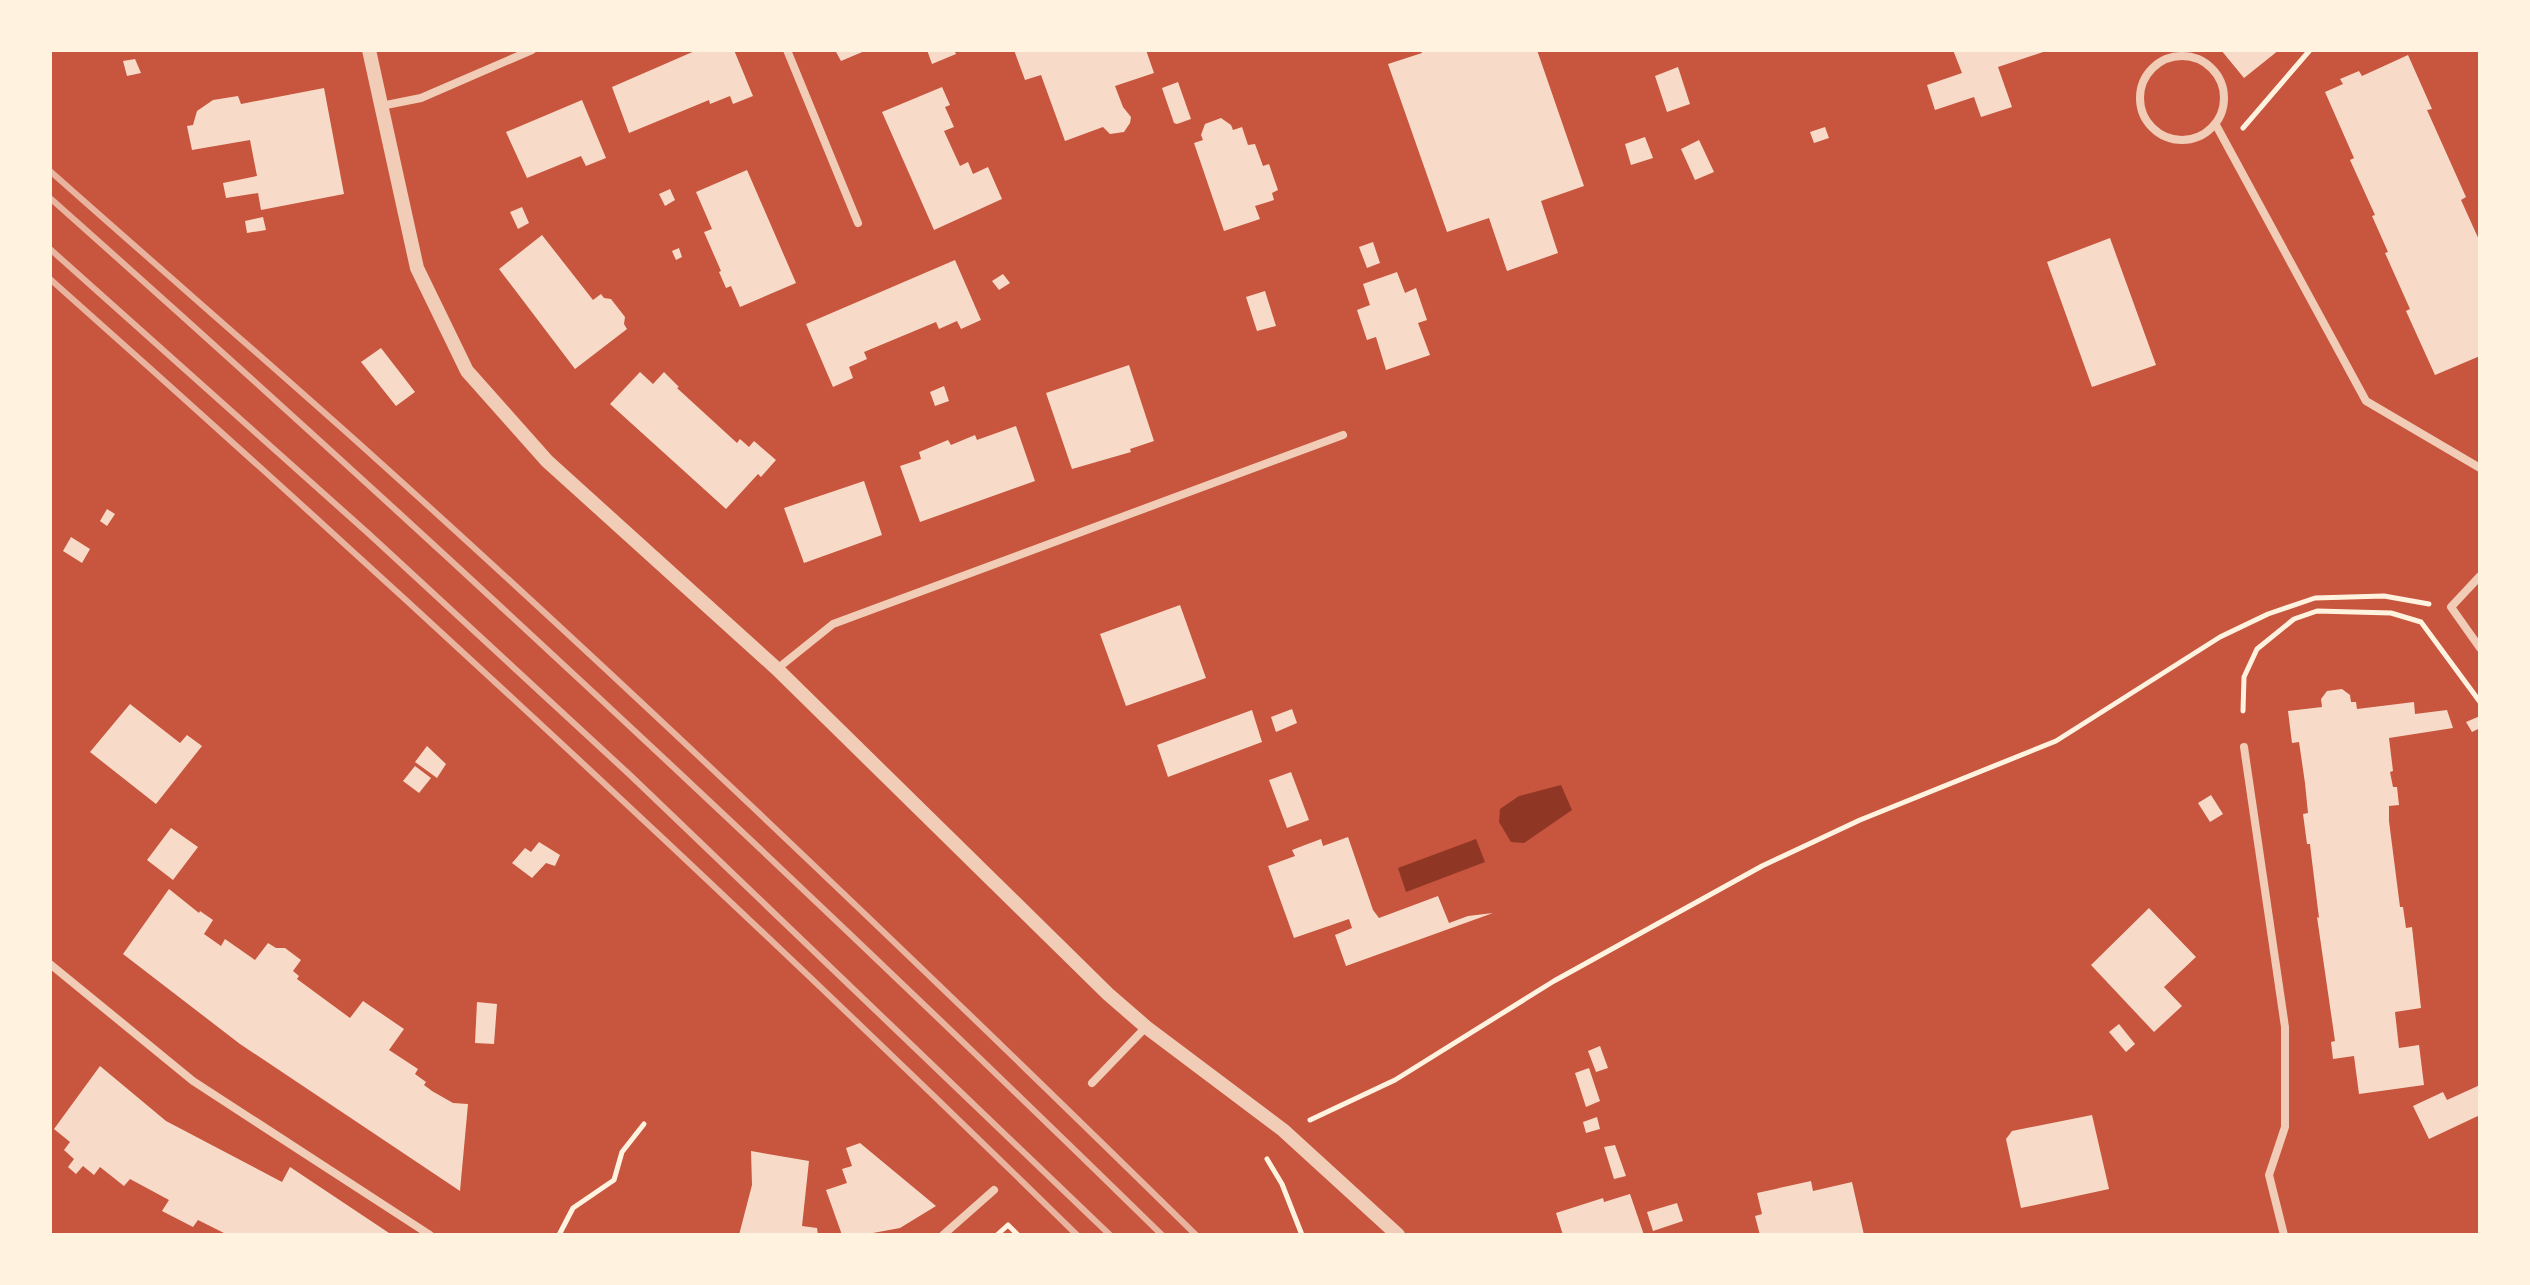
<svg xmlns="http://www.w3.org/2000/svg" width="2530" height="1285" font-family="'Fira Sans Condensed',sans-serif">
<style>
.water{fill:#8f3625}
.building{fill:#f7dbc8}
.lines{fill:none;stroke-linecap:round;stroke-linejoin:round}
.path{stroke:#fff3e0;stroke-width:5}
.minor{stroke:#f1ccb7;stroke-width:8}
.tertiary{stroke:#f1ccb7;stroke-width:14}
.rail{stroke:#e9b49f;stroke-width:6}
</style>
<rect width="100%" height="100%" fill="#c8553d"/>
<g class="water">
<polygon points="1561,785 1572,810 1524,843 1511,842 1499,822 1500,809 1519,796"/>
<polygon points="1476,839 1485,862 1406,892 1398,868"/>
</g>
<g class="building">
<polygon points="697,50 734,50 753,96 733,104 730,96 710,104 709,100 629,133 612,87"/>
<polygon points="835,50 867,50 841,61"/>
<polygon points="927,50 954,50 956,54 932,64"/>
<polygon points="1014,50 1146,50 1154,73 1115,86 1123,107 1131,117 1130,123 1124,132 1110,134 1103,127 1065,141 1041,75 1025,80"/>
<polygon points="1421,50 1537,50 1584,186 1541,201 1558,253 1507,271 1489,218 1447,232 1388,64 1422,53"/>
<polygon points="1953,50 2046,50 2046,51 1998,67 2012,107 1981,117 1974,97 1935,110 1927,85 1962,73"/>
<polygon points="2221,50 2279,50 2244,78"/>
<polygon points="2408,55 2432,109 2427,110 2466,197 2461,200 2480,242 2480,356 2435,375 2406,311 2410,309 2385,253 2388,252 2372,216 2375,215 2350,160 2354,158 2325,92 2343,84 2340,79 2359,71 2362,76"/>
<polygon points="135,59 141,73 127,76 123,61"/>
<polygon points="1678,67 1690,104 1667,112 1655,76"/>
<polygon points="1178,82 1191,119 1177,124 1174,123 1162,88"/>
<polygon points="942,87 950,105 945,107 954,127 944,131 960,166 968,162 973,174 988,167 1002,199 934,230 882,112"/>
<polygon points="324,88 344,194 261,210 258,193 226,198 223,183 257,176 250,140 192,150 187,126 193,125 197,111 213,100 238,96 241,104"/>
<polygon points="582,100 606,158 586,166 581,156 527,178 506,132"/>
<polygon points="1221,118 1231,125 1233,130 1242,127 1248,145 1255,144 1263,166 1269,164 1278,190 1272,193 1274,200 1255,206 1260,219 1224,231 1194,143 1203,140 1201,135 1205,124"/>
<polygon points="1825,127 1829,138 1814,143 1810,132"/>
<polygon points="1645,137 1653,158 1631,165 1625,144"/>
<polygon points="1699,140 1714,172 1695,180 1681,149"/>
<polygon points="747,170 796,283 740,307 731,286 726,288 719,272 721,271 704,232 712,229 696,192"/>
<polygon points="670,189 675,200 665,206 659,194"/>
<polygon points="522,207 529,223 518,229 510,212"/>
<polygon points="263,217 266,230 247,233 245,221"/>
<polygon points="542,235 593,300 601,294 604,298 611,299 625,317 624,324 627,329 575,369 499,269"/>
<polygon points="2110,238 2156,365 2092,387 2047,262"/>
<polygon points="1373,242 1380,263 1367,268 1359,247"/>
<polygon points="679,248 682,257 676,260 672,251"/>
<polygon points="955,260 981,320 961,329 957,321 939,329 936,322 864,352 867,359 849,367 853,378 833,387 806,324"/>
<polygon points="1397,272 1405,293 1416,288 1427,320 1418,323 1430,355 1386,370 1376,337 1367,340 1357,310 1370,305 1363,284"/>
<polygon points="1003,274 1010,283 999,290 992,281"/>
<polygon points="1265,291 1276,326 1257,331 1246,297"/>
<polygon points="381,348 415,392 396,406 361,362"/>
<polygon points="1129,365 1154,441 1130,449 1131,452 1072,469 1046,393"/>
<polygon points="640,372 653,384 664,372 679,387 677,388 737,443 740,439 749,447 754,441 776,460 761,477 758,474 726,509 610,404"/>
<polygon points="944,386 949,401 935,406 930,392"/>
<polygon points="1016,426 1035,481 920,522 900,466 921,459 919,452 948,440 951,445 975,435 977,440"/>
<polygon points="864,481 882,535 804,563 784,508"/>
<polygon points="107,509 115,514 107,526 100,521"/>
<polygon points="71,537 90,549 82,563 63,551"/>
<polygon points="1180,605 1206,678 1126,706 1100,634"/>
<polygon points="2342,689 2350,695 2351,702 2356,702 2357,709 2414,702 2415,714 2447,710 2453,728 2389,738 2393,771 2390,772 2393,787 2397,787 2399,805 2389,806 2389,821 2400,907 2403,907 2406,928 2412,927 2421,1008 2395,1012 2399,1048 2419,1045 2424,1085 2359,1094 2354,1056 2333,1059 2331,1042 2335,1041 2317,917 2319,918 2311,853 2310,844 2307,844 2303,814 2308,813 2305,783 2299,742 2292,743 2288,711 2322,707 2321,699 2327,691"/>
<polygon points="130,704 180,743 187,735 202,746 156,804 90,752"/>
<polygon points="1292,709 1297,723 1276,732 1271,717"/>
<polygon points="1252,710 1262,742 1168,777 1157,745"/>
<polygon points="2480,716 2480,728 2472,732 2466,722"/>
<polygon points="427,746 446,764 437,778 415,762"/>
<polygon points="415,766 431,778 419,793 403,781"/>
<polygon points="1291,772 1309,820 1287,828 1269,780"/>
<polygon points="2211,795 2223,814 2210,822 2198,803"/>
<polygon points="171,828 198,847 173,880 147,860"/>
<polygon points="1348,837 1373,910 1379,918 1438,896 1449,923 1468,916 1493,913 1346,966 1335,935 1352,928 1349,919 1294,938 1268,866 1295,856 1292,850 1305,845 1321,839 1323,846"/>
<polygon points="539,842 560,855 555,866 546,863 532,878 512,863 525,848 531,852"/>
<polygon points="169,889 199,913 200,911 213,920 204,934 221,946 225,939 255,960 268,943 276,948 285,948 301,960 293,971 299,976 297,979 350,1018 363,1001 404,1029 389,1050 418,1069 415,1074 426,1082 424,1085 432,1091 453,1103 468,1104 460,1191 240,1044 123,954"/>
<polygon points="2149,908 2196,957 2164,987 2182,1006 2154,1032 2091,965"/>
<polygon points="477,1002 497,1004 494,1044 475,1043"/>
<polygon points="2119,1024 2135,1044 2126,1052 2109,1032"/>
<polygon points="1600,1046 1608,1068 1596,1072 1588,1051"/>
<polygon points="100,1066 166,1121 282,1182 290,1167 392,1235 228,1235 198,1220 193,1227 162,1211 169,1200 130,1179 124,1186 100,1167 94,1175 83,1166 76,1174 68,1167 74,1159 64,1150 70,1142 54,1129"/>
<polygon points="1589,1068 1600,1101 1586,1107 1575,1073"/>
<polygon points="2480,1085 2480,1115 2429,1139 2413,1106 2443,1092 2447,1100"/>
<polygon points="2092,1115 2109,1189 2021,1208 2006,1139 2012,1131"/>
<polygon points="1597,1117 1600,1129 1586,1133 1583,1122"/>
<polygon points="860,1143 936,1206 900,1228 862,1235 842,1235 826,1190 847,1183 842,1169 852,1166 846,1148"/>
<polygon points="1615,1145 1626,1176 1614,1179 1604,1147"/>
<polygon points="751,1151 809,1161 802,1226 817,1228 818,1235 739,1235 752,1185"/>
<polygon points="1811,1181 1813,1191 1852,1182 1864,1235 1760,1235 1755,1216 1762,1214 1757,1193"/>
<polygon points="1630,1194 1644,1235 1563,1235 1556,1213 1603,1198 1604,1202"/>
<polygon points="1677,1203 1683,1221 1653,1231 1647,1212"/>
</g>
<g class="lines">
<g class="path">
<polyline points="2243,128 2310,50"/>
<polyline points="2243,711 2244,677 2257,649 2294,619 2317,611 2391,613 2421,622 2480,702"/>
<polyline points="1310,1120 1395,1080 1554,981 1762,866 1860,820 2056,741 2220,637 2268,614 2315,598 2384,596 2429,604"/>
<polyline points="1267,1159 1282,1184 1302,1235"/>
<polyline points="559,1235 573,1208 614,1180 622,1152 644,1124"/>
<polyline points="997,1235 1008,1225 1018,1235"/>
</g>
<g class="minor">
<polyline points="787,50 858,223"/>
<circle cx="2182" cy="98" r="42"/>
<polyline points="381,106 421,98 532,50"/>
<polyline points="2216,125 2366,401 2480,468"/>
<polyline points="2480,576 2451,607 2480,648"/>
<polyline points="777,669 833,624 1343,435"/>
<polyline points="2244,747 2285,1027 2285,1127 2269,1175 2284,1235"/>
<polyline points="50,964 193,1081 430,1235"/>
<polyline points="1092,1083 1146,1027"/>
<polyline points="943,1235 994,1190"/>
</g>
<polyline class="tertiary" points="369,50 417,268 467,371 547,461 777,669 1108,994 1146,1027 1283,1130 1398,1235"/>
<g class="rail">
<path d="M50 171C158 267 267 361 374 457 654 709 927 971 1196 1235"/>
<path d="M50 198C429 535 800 881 1162 1235"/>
<polyline points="50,249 369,534 630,775 1110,1235"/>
<path d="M50 279C400 590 743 908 1077 1235"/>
</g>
</g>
<rect width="2530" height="1285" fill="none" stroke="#fff3e0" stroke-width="104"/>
</svg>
